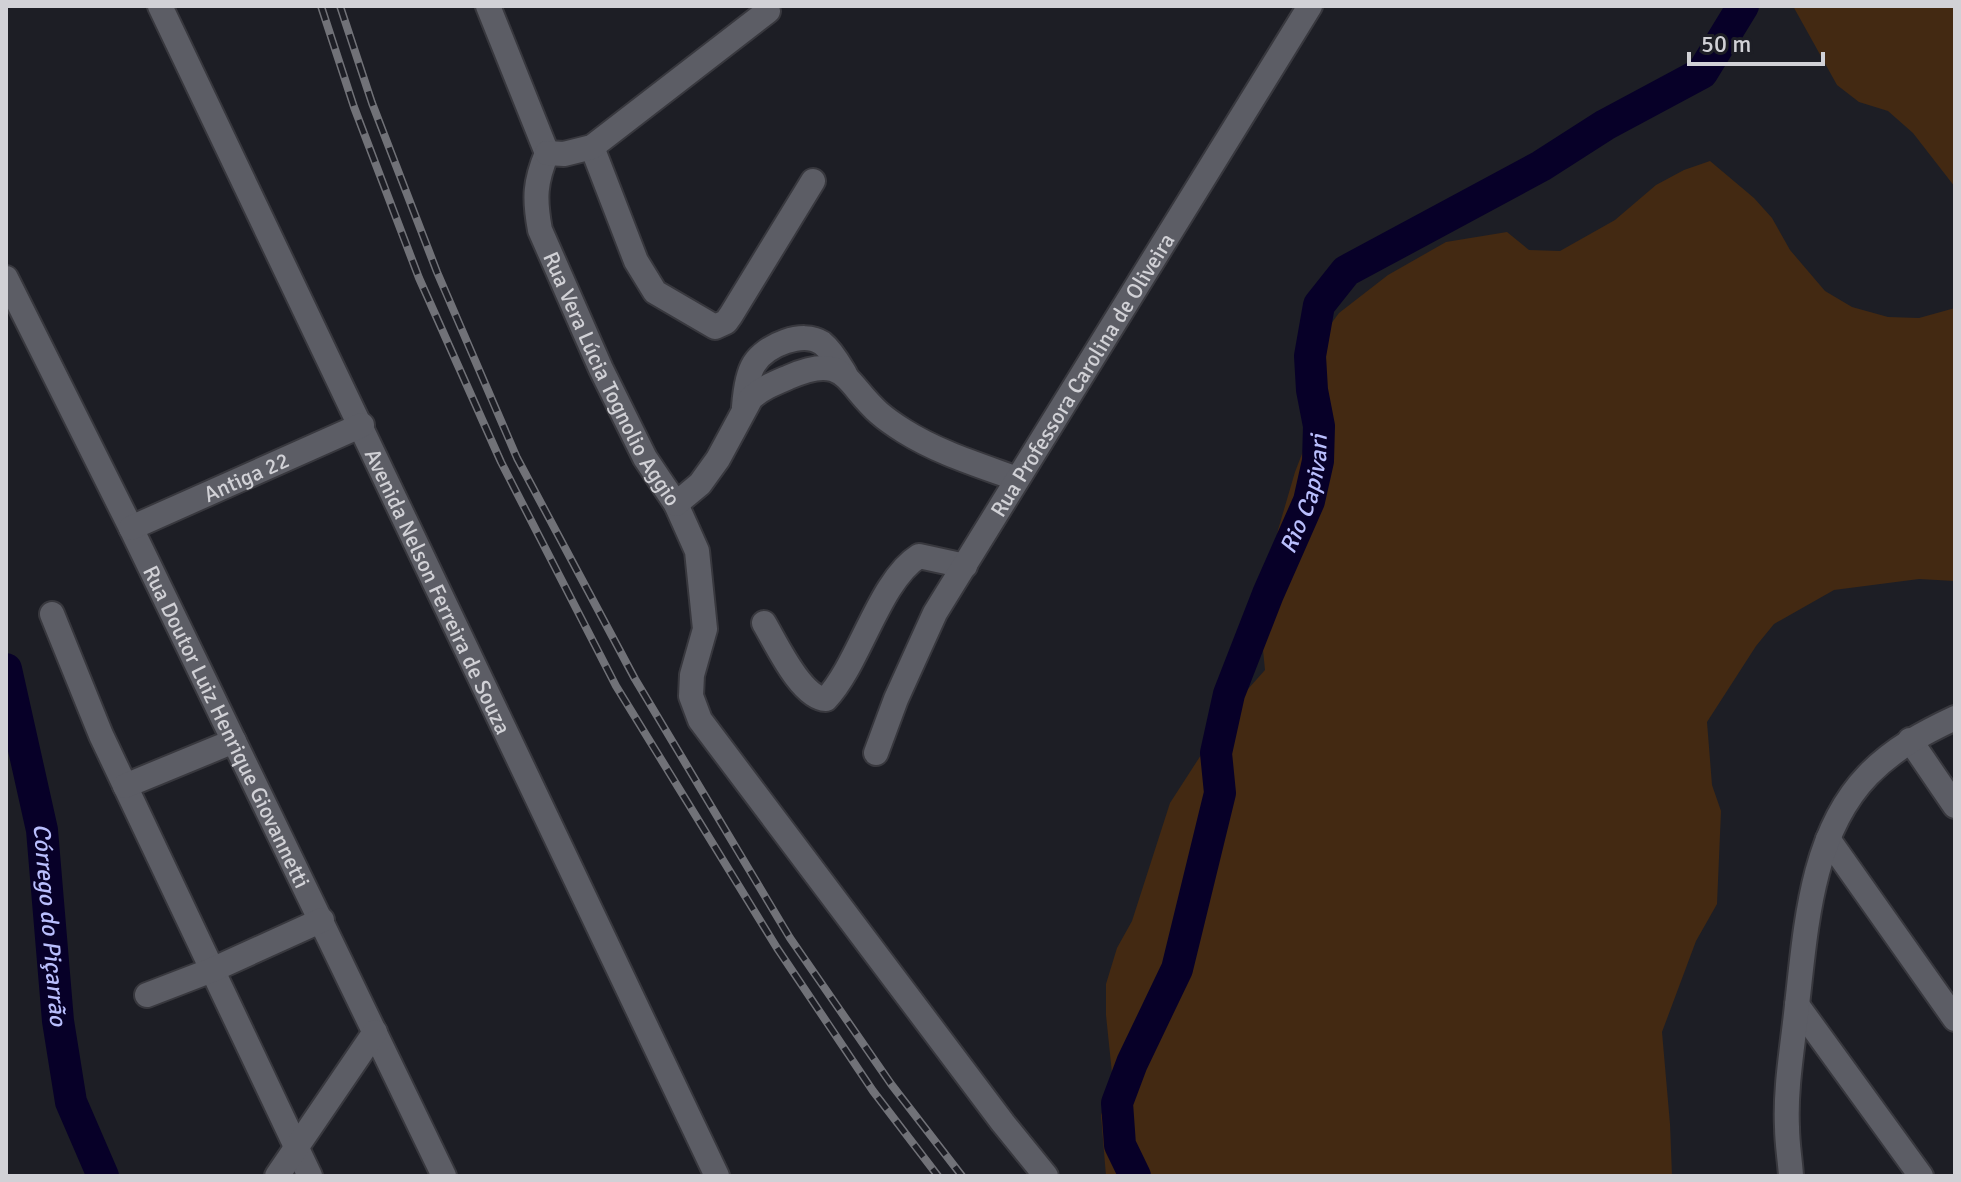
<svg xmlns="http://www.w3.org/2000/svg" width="1961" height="1182" font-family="Signika,sans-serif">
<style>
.green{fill:#432912}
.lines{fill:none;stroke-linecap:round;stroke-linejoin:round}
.river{stroke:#070028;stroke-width:32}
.minor-casing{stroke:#38383e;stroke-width:28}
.minor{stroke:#5c5d65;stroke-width:24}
.rail-casing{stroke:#717278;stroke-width:8}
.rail{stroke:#1d1e25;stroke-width:5;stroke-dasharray:15;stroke-linecap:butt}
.labels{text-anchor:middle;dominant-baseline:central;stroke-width:7;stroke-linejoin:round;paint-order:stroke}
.street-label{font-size:22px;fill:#d1d1d6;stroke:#1d1e25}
.water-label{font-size:24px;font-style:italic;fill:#b9befd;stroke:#1d1e25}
</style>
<rect width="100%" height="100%" fill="#1d1e25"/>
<g class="green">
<polygon points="1793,6 1955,6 1955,187 1913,133 1888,111 1859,102 1837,85"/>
<polygon points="1710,161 1754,198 1772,218 1790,250 1825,291 1852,307 1888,317 1919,318 1955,308 1955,581 1919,579 1834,590 1774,624 1756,646 1707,722 1712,785 1721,811 1717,904 1696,941 1662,1032 1670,1124 1672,1176 1106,1176 1101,1115 1113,1083 1106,1015 1106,984 1117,948 1132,921 1170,803 1232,707 1265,670 1261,630 1272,594 1272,563 1278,530 1295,472 1307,441 1321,367 1322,336 1339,313 1388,275 1446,242 1507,232 1529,250 1560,251 1615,220 1656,185 1684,170"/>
</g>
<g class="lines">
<g class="river">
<path id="s1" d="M6 669 42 830 58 1021 71 1102 103 1176"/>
<path id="s2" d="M1135 1176 1120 1145 1117 1103 1132 1063 1177 969 1220 793 1216 753 1229 694 1268 594 1309 501 1318 461 1319 426 1312 390 1310 356 1319 305 1346 271 1541 166 1605 125 1702 73 1743 6"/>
</g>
<g class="minor-casing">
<g id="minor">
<path id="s3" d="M160 6C348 395 528 787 717 1176"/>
<polyline points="488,6 547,153"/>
<polyline points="592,147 636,261 655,292 715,327 726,322 731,315 813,181"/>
<path id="s4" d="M547 153C535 182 534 198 540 230L601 369 645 458 676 504 697 551 705 629 692 675 691 696 700 720 1003 1123 1046 1176"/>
<polyline points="547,153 564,154 592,147 768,11"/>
<path id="s5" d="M6 278 131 528 444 1176"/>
<path d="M744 407C745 394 747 375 754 364 766 345 803 330 822 343 832 351 839 364 845 374"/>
<path d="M676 504 700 484 718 459 751 398C762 388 775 383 789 377 846 352 845 383 879 413 887 420 896 426 904 431 939 453 979 465 1017 479"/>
<path id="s6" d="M131 528 362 425"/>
<polyline points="52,614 101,735 310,1176"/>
<path d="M764 623C776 643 801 698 826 699 860 663 879 581 919 556L965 566"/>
<polyline points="1910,740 1955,806"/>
<path id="s7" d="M876 753 896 699 935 613 1310 6"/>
<polyline points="125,786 234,741"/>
<polyline points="1828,839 1955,1019"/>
<polyline points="147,995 212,970 322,920"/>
<polyline points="1797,1005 1921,1176"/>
<polyline points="277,1176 375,1032"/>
<path d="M1791 1176C1790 1160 1787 1143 1787 1127 1785 1087 1793 1045 1797 1005 1806 927 1811 834 1868 775 1893 749 1923 733 1955 718"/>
</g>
</g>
<use href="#minor" class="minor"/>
<g class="rail-casing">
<g id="rail">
<polyline points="321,6 354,107 419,278 501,462 616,686 777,948 873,1091 938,1176"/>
<polyline points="340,6 372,103 437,272 517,458 635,679 790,938 891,1084 962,1176"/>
</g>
</g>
<use href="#rail" class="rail"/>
</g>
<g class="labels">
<g class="street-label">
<text stroke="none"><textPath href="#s4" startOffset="244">Rua Vera Lúcia Tognolio Aggio</textPath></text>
<text stroke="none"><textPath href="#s7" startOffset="432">Rua Professora Carolina de Oliveira</textPath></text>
<text stroke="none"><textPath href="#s6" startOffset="126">Antiga 22</textPath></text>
<text stroke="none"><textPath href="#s3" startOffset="648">Avenida Nelson Ferreira de Souza</textPath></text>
<text stroke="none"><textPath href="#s5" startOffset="500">Rua Doutor Luiz Henrique Giovannetti</textPath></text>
</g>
<g class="water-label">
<text stroke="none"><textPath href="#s2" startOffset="720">Rio Capivari</textPath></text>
<text stroke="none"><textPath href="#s1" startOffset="260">Córrego do Piçarrão</textPath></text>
</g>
</g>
<rect width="1961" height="1182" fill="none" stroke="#d1d1d6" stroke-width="16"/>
<path d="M1689 52v12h134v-12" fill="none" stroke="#d1d1d6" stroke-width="4"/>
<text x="1701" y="52" font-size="24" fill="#d1d1d6" stroke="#1d1e25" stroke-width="6" paint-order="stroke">50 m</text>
</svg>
